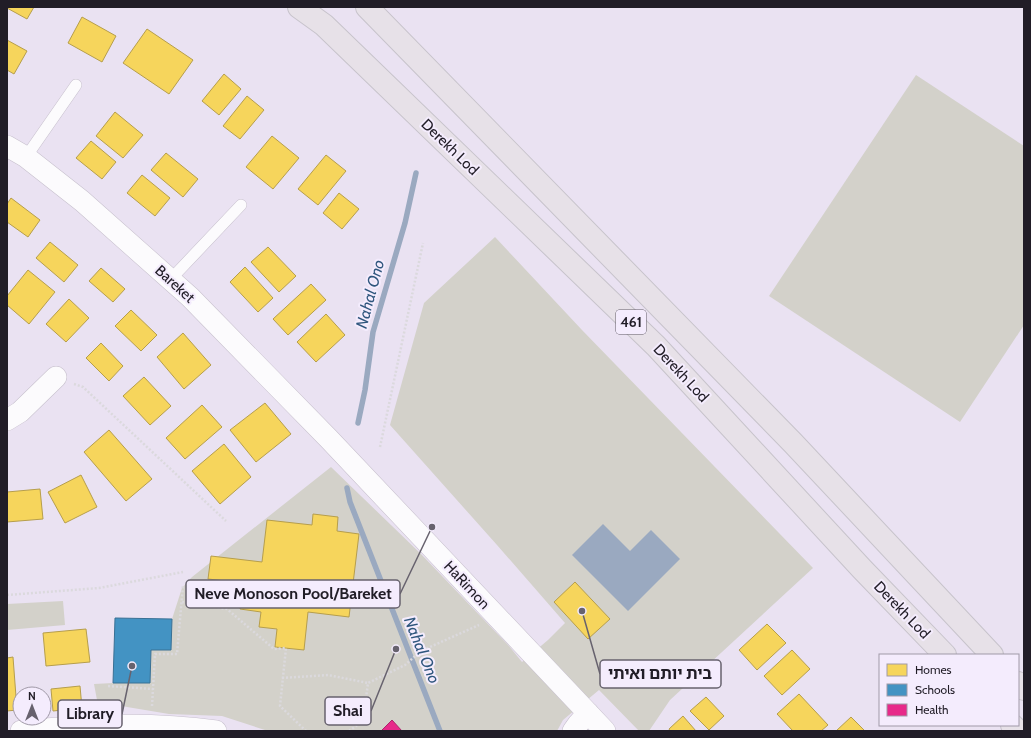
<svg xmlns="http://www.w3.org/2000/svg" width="1031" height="738" font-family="Cabin,'Noto Sans Hebrew',sans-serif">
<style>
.green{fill:#d3d1ca}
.water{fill:#9aa9c0}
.homes{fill:#f6d55c;stroke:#b69e4c}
.schools{fill:#4393c3;stroke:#397094}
.health{fill:#e7298a;stroke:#ac256c}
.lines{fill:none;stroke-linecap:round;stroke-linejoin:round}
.stream{stroke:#9aa9c0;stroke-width:5.5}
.lane-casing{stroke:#c7c0cd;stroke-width:12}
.street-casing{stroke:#c7c0cd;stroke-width:22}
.primary-casing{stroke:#c7c3cb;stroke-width:24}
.path{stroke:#dbd9dd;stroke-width:2.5;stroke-dasharray:2 2;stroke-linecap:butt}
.lane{stroke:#fcfbfd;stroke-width:11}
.street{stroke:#fcfbfd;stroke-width:21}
.primary{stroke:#e7e1e8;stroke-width:22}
.labels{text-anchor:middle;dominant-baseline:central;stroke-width:4;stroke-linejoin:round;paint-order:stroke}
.shield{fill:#f4ecfd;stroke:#605b67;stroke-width:1}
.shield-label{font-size:14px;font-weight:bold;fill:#211d27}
.street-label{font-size:15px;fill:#211d27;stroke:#f4ecfd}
.water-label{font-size:16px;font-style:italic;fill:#2f567d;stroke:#f4ecfd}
.leader{fill:none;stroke:#67626e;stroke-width:1.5}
.callout-dot{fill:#67626e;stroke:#f4ecfd;stroke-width:1.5}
.callout{fill:#f4ecfd;stroke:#67626e;stroke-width:1.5}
.callout-label{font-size:16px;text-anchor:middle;font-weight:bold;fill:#211d27}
</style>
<rect width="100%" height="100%" fill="#eae2f2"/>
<g class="green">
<polygon points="916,75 1024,146 1024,325 960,422 769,296"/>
<polygon points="495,237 582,330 813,568 670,700 649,731 639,731 599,690 563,720 557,731 268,731 222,716 169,714 127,707 97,700 94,684 113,683 150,683 151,650 171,650 172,619 182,588 192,577 331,467 421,554 509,646 522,662 548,640 565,623 497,545 390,425 424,303"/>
<polygon points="63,601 65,625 7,630 7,604"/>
</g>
<polygon class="water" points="603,524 630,551 651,530 680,559 628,611 572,555"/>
<g class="homes">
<polygon points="7,7 34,7 27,19 7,8"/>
<polygon points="82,17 116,36 102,62 68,43"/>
<polygon points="147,29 193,60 169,94 123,63"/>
<polygon points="7,40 27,51 14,74 7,70"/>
<polygon points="224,74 241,89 219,115 202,101"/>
<polygon points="247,96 264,110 240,139 223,126"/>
<polygon points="115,112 143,135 123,158 96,136"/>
<polygon points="272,136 299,158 273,189 246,167"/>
<polygon points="91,141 116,162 102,179 76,158"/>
<polygon points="166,153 198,179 183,197 151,170"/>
<polygon points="326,155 346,171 318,205 298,189"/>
<polygon points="142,175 170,198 155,216 127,193"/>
<polygon points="339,193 359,209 342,229 323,213"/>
<polygon points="11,198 40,220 28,237 7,222 7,204"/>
<polygon points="50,242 78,265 64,282 36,258"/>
<polygon points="268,247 296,276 279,292 251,262"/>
<polygon points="245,267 273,298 258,312 230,282"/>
<polygon points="101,268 125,289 113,302 89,281"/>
<polygon points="28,270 55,292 29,324 7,305 7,296"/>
<polygon points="311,284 326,300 288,335 273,319"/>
<polygon points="69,299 89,318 66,342 46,324"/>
<polygon points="131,310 157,335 141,351 115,326"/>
<polygon points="326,314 345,335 316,362 297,342"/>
<polygon points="183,333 211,365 184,389 157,357"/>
<polygon points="101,343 123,366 109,381 86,358"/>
<polygon points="144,377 171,406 150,425 123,396"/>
<polygon points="265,403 291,434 256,462 230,430"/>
<polygon points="202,405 222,427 185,459 166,438"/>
<polygon points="109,430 152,479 126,501 84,452"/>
<polygon points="224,444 251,477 220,504 192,471"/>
<polygon points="81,475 97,507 65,523 48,492"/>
<polygon points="40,489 43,519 7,522 7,492"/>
<polygon points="313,514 338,517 337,531 359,534 349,617 308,612 304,650 275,647 277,629 259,627 261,612 240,609 243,583 208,579 211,556 262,562 267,520 312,525"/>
<polygon points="575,582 610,619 588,639 554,602"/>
<polygon points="767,624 786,643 757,670 739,650"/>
<polygon points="86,629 90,662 46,666 43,633"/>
<polygon points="792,650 810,669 782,695 764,676"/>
<polygon points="13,657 17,710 7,711 7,658"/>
<polygon points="80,686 82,708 53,711 51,689"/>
<polygon points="799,694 828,725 821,731 793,731 777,714"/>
<polygon points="706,697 724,716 709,730 690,711"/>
<polygon points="683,716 696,731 670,731 669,729"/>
<polygon points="851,717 865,731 836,731"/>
</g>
<polygon class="schools" points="115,618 172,619 171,650 151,650 150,683 113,683"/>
<polygon class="health" points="392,720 402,731 381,731"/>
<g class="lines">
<g class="stream">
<polyline points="358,423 365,390 373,332 405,223 416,173"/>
<polyline points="347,488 350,502 440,731"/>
</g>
<g class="lane-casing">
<g id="lane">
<polyline points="26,157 76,85"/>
<polyline points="171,279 241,205"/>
</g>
</g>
<g class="street-casing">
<g id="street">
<polyline points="7,146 26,157 82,201 190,297 329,439 605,731"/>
<polyline points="7,420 20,412 56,377"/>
<path d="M21 731C86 725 151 722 216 731"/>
<polyline points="573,731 578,724 588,713"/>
</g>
</g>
<g class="primary-casing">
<g id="primary">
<polyline points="299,7 324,25 656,346 862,569 945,655"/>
<polyline points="367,7 793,443 992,655"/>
<polyline points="1018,683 1024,689"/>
<polyline points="1012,725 1018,731"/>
</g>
</g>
<g class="path">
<polyline points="74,384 83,387 226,521"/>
<polyline points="380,447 423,243"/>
<polyline points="7,595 99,588 183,572"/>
<polyline points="182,602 227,609 274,649 286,648 280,706 306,731"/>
<polyline points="282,678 328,675 368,683"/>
<polyline points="108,686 153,689"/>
<polyline points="152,706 155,654 177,654 183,585"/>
<polyline points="349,731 363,721 368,683 405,665 421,651 479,625"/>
</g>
<use href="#lane" class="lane"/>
<use href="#street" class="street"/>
<use href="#primary" class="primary"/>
</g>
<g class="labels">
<rect class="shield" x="616" y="310" width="30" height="24" rx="3"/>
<g class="shield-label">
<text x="631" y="322">461</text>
</g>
<g class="street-label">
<text transform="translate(450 147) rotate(44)">Derekh Lod</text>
<text transform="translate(175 284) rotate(42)">Bareket</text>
<text transform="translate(681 373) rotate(47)">Derekh Lod</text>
<text transform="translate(467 585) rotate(47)">HaRimon</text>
<text transform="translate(902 610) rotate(46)">Derekh Lod</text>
</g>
<g class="water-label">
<text transform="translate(370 294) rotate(-75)">Nahal Ono</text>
<text transform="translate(422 650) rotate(68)">Nahal Ono</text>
</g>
</g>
<path class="leader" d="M432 527L400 594M582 611L600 674M396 649L371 711M132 666L122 714"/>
<g class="callout-dot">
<circle cx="432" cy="527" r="4"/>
<circle cx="582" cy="611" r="4"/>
<circle cx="396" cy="649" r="4"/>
<circle cx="132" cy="666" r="4"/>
</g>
<g class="callout">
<rect x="186" y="580" width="214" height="28" rx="4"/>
<rect x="600" y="660" width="121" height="28" rx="4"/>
<rect x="325" y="697" width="46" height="28" rx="4"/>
<rect x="58" y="700" width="64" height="28" rx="4"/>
</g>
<g class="callout-label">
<text x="293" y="599">Neve Monoson Pool/Bareket</text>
<text x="660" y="679">בית יותם ואיתי</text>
<text x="348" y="716">Shai</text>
<text x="90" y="719">Library</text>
</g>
<rect width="1031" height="738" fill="none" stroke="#211d27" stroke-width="16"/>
<rect x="879" y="654" width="140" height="72" fill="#f4ecfd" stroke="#a099a7"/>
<rect x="887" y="664" width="20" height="12" fill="#f6d55c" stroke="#a099a7"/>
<text x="915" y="674" font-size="12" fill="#211d27">Homes</text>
<rect x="887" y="684" width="20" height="12" fill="#4393c3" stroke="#a099a7"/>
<text x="915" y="694" font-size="12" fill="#211d27">Schools</text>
<rect x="887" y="704" width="20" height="12" fill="#e7298a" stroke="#a099a7"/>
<text x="915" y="714" font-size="12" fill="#211d27">Health</text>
<g transform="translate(32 706)"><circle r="19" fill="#f4ecfd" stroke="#a099a7"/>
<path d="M0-3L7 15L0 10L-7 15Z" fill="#67626e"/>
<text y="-6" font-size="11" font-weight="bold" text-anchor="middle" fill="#211d27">N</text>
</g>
</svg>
